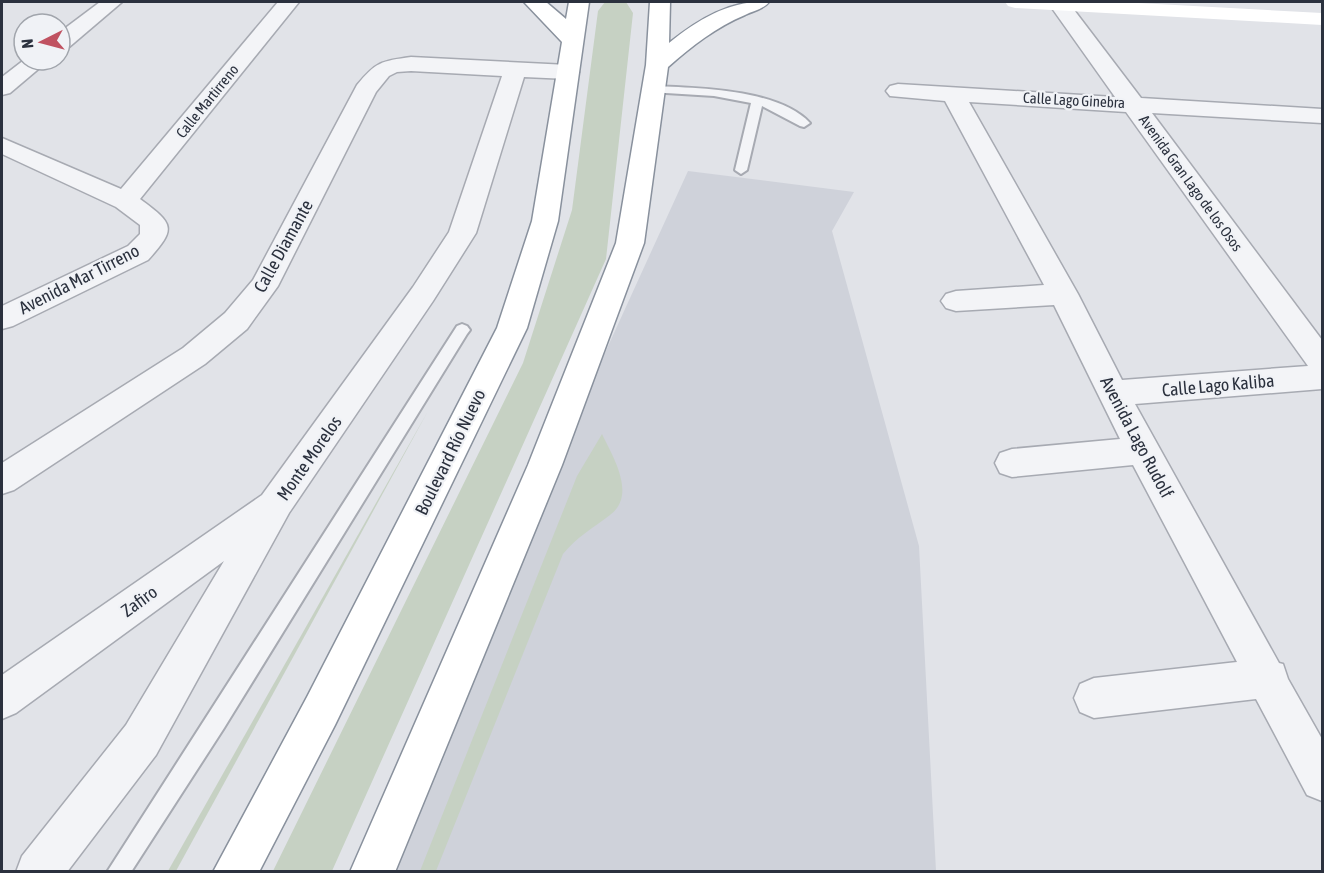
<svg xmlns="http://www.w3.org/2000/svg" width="1324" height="873" font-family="'Asap Condensed',sans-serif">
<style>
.built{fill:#cfd2da}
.green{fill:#c6d1c3}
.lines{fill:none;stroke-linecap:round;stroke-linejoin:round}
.lane-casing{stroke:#a7aab2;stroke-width:4}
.street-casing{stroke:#a7aab2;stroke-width:3}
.highway-casing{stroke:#89919d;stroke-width:3}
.lane{fill:#f3f4f7;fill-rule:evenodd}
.street{fill:#f3f4f7;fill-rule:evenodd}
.secondary{fill:#fff;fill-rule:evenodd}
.highway{fill:#fff;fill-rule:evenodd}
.labels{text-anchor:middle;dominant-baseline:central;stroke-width:4.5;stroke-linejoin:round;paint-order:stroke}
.far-street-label{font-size:15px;fill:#2b313e;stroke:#f0f2f6}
.street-label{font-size:18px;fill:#2b313e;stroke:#f0f2f6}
</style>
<rect width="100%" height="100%" fill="#e1e3e8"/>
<polygon class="built" points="688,171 854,192 832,231 919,546 936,871 368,872"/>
<g class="green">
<polygon points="605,2 626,2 633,13 606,259 332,871 273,871 523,363 572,210 598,11"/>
<polygon points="428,411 176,871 168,871"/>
<path d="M602 434C613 457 637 495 610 515 593 528 577 537 563 554L436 871H420L577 476Z"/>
</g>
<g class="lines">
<g class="lane-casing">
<g id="lane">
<path d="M654 86C698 88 778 89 810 123L804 127 800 126 762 106 747 170 741 174 735 170 751 103 714 96 650 92 648 90Z"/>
<polygon points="462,324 467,326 470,330 467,334 224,728 131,872 107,872 457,326"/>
</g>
</g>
<g class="street-casing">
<g id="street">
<polygon points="100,2 122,2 68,48 60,50 60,32"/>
<path d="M278 2H299L140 199C174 224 177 228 148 260L13 326 2 329V306L128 246 140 234V225L116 207 2 154V138L121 189Z"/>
<path d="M1050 2H1068L1141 98 1322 109V123L1152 113 1322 340V389L1135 404 1279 663 1283 664 1288 679 1322 739V801L1307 795 1256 699 1094 718 1080 712 1074 698 1080 684 1094 678 1237 662 1133 465 1012 477 1000 473 995 463 1000 453 1012 449 1120 439 1054 305 956 311 946 308 941 301 946 294 956 291 1044 285 945 101 890 96 886 91 890 86 898 84 1115 97 1049 4ZM969 102 1126 112 1308 366 1122 380 1078 294Z"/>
<path d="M411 57 568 65 576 67 579 72 576 77 568 79 524 77 476 233 433 301 289 513 156 755 67 872H16L22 856 126 725 224 561 16 713 2 719V675L262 495 413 287 449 232 502 76 411 71 397 72 389 76 376 92 278 286 247 329 205 364 14 490 2 494V463L183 348 225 313 253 280 357 85C376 62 381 61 411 57Z"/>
<polygon points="24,60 49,60 10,93 2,95 2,77"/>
</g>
</g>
<g class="highway-casing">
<g id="highway">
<polygon points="524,2 546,2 566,19 569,2 589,2 558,221 527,328 335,725 259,872 213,872 307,697 497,328 532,221 562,42"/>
<path d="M650 2H670L669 43C699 19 730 0 769 2 764 9 753 11 745 15 716 27 692 46 668 67L644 243 562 465 395 872H350L528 465 616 243 646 65Z"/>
</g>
</g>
<use href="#lane" class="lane"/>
<use href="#street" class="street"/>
<polygon class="secondary" points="1005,2 1120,2 1322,13 1322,25 1015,8 1008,6"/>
<use href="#highway" class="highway"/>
</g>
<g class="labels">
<g class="far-street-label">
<text transform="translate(1074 100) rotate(3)">Calle Lago Ginebra</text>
<text transform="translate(207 101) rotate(-51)">Calle Martirreno</text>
<text transform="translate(1191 183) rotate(54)">Avenida Gran Lago de los Osos</text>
</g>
<g class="street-label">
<text transform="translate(283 246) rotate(-61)">Calle Diamante</text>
<text transform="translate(79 279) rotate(-27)">Avenida Mar Tirreno</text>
<text transform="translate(1218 385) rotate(-5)">Calle Lago Kaliba</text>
<text transform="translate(1137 437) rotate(62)">Avenida Lago Rudolf</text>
<text transform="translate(450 452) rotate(-64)">Boulevard Río Nuevo</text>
<text transform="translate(309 458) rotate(-55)">Monte Morelos</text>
<text transform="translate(139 601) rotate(-36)">Zafiro</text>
</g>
</g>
<rect width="1324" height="873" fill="none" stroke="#2b313e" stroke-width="6"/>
<g transform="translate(42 42) rotate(264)"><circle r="28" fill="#f0f2f6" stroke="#a1a5ac" stroke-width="1.5"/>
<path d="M0-4.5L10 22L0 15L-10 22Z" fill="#c05261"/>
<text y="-9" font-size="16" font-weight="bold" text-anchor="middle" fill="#2b313e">N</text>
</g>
</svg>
